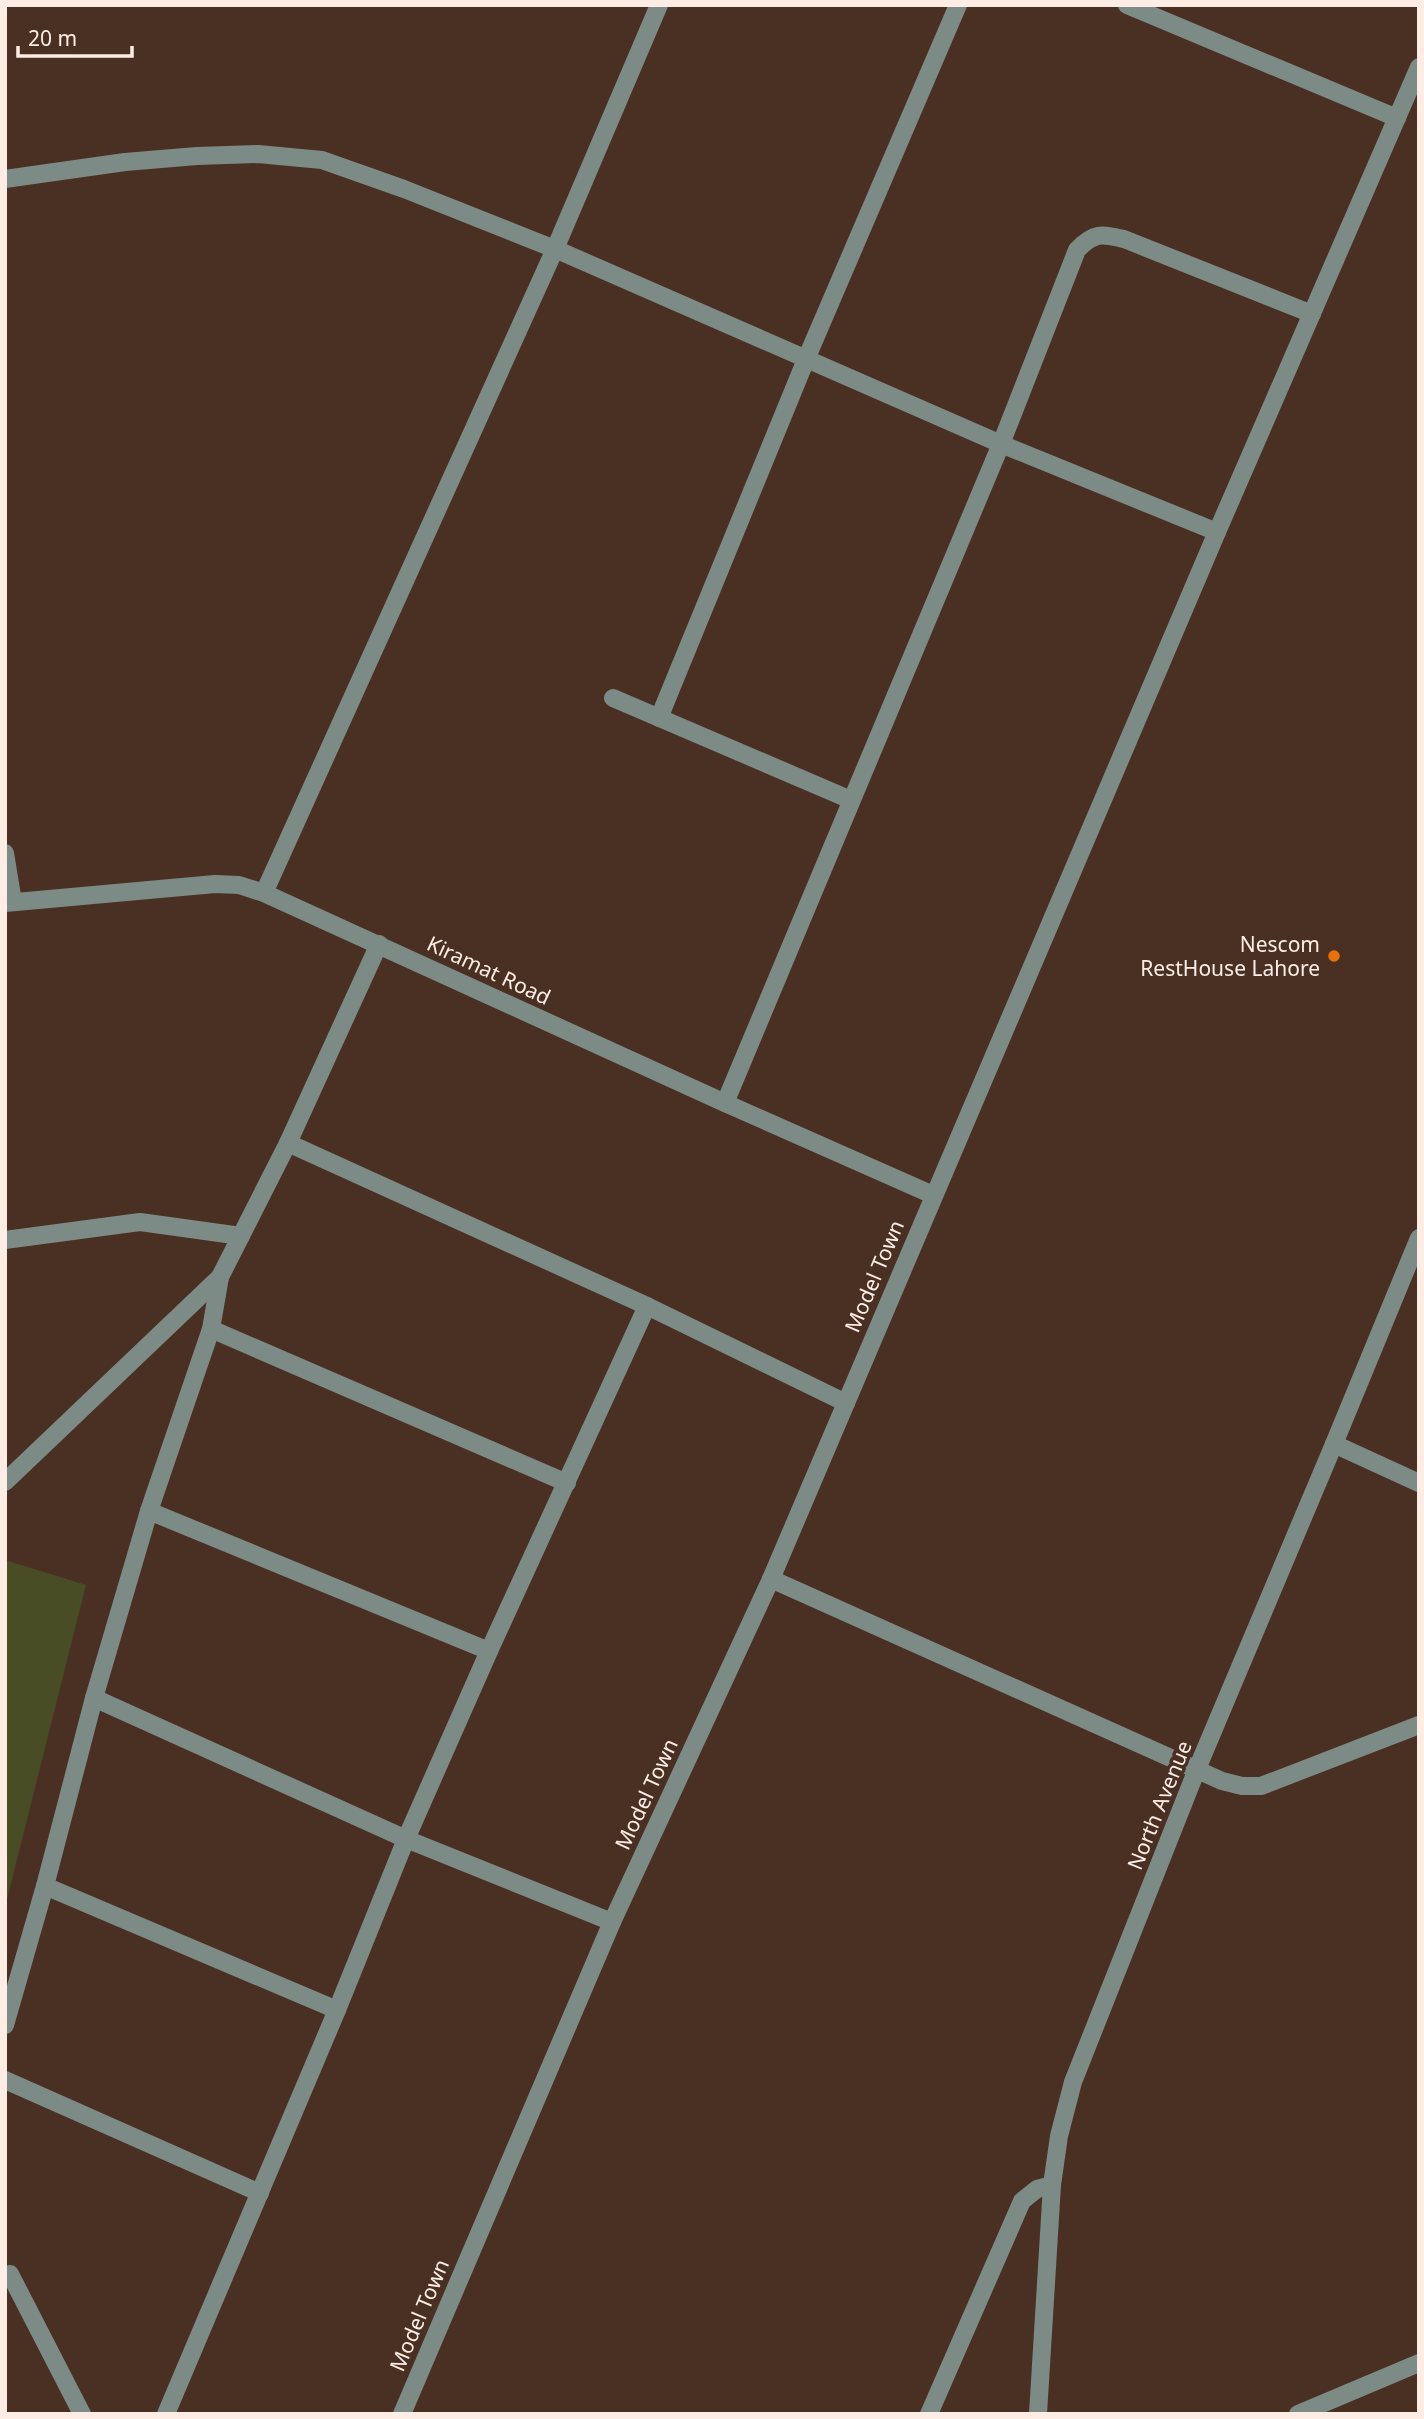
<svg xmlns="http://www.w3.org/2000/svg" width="1424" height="2419" font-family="'Noto Sans',sans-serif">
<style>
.green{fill:#484d25}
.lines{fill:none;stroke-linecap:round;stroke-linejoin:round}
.minor{stroke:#7c8b86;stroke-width:18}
.food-dot{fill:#e8710a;stroke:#493023;stroke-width:2.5}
.labels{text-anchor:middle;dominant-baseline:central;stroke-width:7;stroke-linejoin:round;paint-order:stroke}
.poi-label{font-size:21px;fill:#feede5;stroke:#493023;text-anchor:end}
.street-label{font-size:21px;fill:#feede5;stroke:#493023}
</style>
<rect width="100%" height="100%" fill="#493023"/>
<polygon class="green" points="5,1560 86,1585 5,1907"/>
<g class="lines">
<g class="minor">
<polyline points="1127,5 1397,118"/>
<polyline points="5,179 125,162 197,156 258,154 322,160 404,189 555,249 1001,444 1217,532"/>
<polyline points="613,698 851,800"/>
<polyline points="659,718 807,357 958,5"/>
<polyline points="5,853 13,902"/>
<polyline points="264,893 555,249 659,5"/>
<polyline points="5,903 215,884 239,885 264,893 725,1103 933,1195"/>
<path d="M725 1103 1001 444 1077 250C1094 232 1102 234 1124 239L1312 314"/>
<polyline points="288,1143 647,1306 846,1403"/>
<polyline points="5,1240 140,1222 241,1236"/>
<polyline points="211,1329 567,1483"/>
<polyline points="1334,1444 1419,1483"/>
<polyline points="5,1482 220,1277"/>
<polyline points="149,1511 489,1651"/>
<polyline points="771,1579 1222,1781 1242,1786 1261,1786 1419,1725"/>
<polyline points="94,1698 406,1839 612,1922"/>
<polyline points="45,1886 337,2010"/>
<polyline points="5,2025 45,1886 94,1698 149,1511 211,1329 220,1277 288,1143 379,944"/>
<polyline points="5,2080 260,2193"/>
<polyline points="5,2276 10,2274 82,2414"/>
<polyline points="166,2414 337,2010 406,1839 489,1651 647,1306"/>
<polyline points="402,2414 612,1922 771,1579 1217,532 1419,67"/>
<polyline points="929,2414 1022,2201 1037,2189 1052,2185"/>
<polyline points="1038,2414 1052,2185 1059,2136 1073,2082 1197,1769 1334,1444 1419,1238"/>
<polyline points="1298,2414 1419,2363"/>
</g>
</g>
<circle class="food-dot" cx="1334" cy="956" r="7"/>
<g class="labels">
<g class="poi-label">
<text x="1320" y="944">Nescom<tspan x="1320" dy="24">RestHouse Lahore</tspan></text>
</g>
<g class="street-label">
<text transform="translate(489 970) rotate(25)">Kiramat Road</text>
<text transform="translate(874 1276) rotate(-67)">Model Town</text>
<text transform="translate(646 1794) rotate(-65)">Model Town</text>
<text transform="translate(1159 1805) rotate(-68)">North Avenue</text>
<text transform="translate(419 2315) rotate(-67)">Model Town</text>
</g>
</g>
<rect width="1424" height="2419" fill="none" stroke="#feede5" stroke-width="14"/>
<path d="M18 46v10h114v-10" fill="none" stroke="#feede5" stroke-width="3.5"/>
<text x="28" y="46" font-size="21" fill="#feede5" stroke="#493023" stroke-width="5" paint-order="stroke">20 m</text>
</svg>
